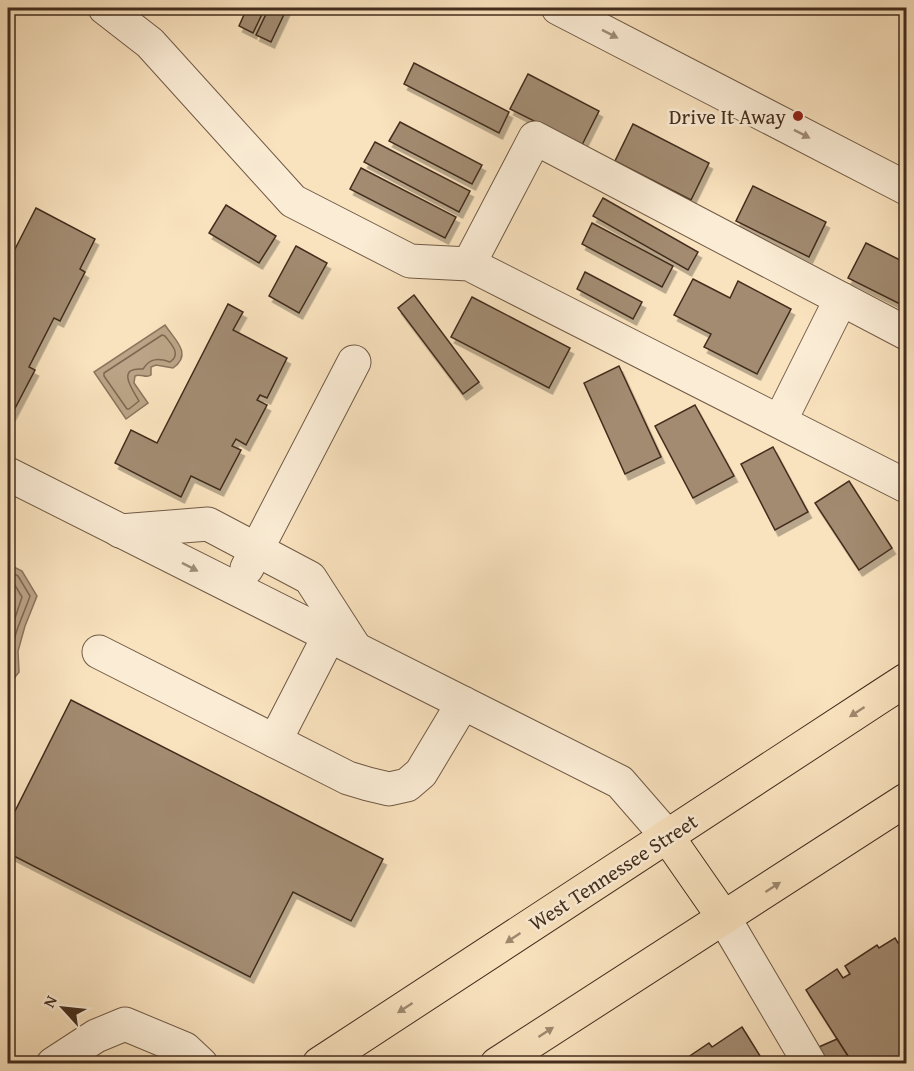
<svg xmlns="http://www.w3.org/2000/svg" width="914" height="1071" font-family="'Gentium Book Plus',serif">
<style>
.water{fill:#bba487;stroke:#8b745d;stroke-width:1.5}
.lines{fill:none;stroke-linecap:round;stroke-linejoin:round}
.shore{stroke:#7f6852;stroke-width:1.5}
.building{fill:#a28b71;stroke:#432d1d;stroke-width:1.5;filter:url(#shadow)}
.minor-casing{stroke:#705a45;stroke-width:35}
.major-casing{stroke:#432d1d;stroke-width:35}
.minor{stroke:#fbecd5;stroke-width:33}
.major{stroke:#f9e2be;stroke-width:33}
.oneway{fill:#9f8c79}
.oneway2{fill:#9e886e}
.poi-dot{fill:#8f2418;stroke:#fbecd5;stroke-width:2}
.labels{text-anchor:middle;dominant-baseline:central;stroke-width:5;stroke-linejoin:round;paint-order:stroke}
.poi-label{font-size:21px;fill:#432d1d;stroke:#fbecd5;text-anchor:end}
.street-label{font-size:21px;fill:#432d1d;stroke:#fbecd5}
</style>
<defs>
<filter id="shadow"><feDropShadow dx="3.5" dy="6" stdDeviation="0" flood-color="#0004"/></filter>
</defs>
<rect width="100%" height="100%" fill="#f9e2be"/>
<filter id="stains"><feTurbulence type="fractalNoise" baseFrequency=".00333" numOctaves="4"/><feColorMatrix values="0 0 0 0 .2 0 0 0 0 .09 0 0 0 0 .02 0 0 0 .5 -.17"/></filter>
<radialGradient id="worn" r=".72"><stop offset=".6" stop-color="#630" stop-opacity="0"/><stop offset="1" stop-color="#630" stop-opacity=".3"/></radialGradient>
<g class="water">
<path d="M165 325C175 340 193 354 173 368L156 365 151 367V375C146 379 141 373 135 376L134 383 148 403 126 419 94 372Z"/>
<polygon points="8,564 22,571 37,596 25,626 18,651 19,672 8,686"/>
</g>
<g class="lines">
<g class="shore">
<path d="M162 335 165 336C171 344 182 354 170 362 158 358 150 358 143 369 115 367 133 390 139 401L129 409H127L104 376V373Z"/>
<path d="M8 571 18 576 30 596C24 614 13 634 12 653 11 663 14 668 8 676"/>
<polyline points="8,579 13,582 22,597 8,639"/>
</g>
</g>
<g class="building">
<polygon points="247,8 265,8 253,33 239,26"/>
<polygon points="269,8 287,8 271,42 256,35"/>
<polygon points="414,63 509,112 499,133 404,84"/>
<polygon points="528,74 599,111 582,145 510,109"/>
<polygon points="400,122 482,165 472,184 389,141"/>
<polygon points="633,124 709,163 691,200 615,161"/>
<polygon points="375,142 470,191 459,212 364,162"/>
<polygon points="361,168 456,217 445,238 350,189"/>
<polygon points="753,186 826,222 809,257 736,221"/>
<polygon points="603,198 698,252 688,270 593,216"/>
<polygon points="226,205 276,236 259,263 209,233"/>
<polygon points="36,208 95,239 80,269 85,272 60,321 54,318 29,367 35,370 11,416 8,414 8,255 11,247 15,249"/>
<polygon points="592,223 673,266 662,287 582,244"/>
<polygon points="866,243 906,263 906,307 848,278"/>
<polygon points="296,246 327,263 299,313 269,296"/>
<polygon points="585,272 642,302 633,319 577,289"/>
<polygon points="693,279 730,298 738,281 791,309 757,374 704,347 711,334 674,315"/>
<polygon points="414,295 479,382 463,394 398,308"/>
<polygon points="472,297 570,348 549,388 451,337"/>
<polygon points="228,304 243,312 233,330 287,358 267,398 260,395 257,400 267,405 246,445 236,439 232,446 241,450 220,490 191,476 181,497 115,463 131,430 157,443"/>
<polygon points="619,366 661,457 625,474 584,383"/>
<polygon points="695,405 734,476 693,498 655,426"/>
<polygon points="773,447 808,512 775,530 741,464"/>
<polygon points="849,481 892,548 859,570 815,503"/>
<polygon points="71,700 383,859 351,921 293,892 250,977 8,853 8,825"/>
<polygon points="906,937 906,1064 853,1064 806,990 837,969 843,978 850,974 845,966 877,945 879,948 895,938 898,943"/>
<polygon points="742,1027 765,1064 678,1064 709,1043 712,1047"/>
<polygon points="837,1039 853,1064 780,1064"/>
</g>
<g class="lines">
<g class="minor-casing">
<g id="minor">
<polyline points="105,8 150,43 293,201 410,261 469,264 906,486"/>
<polyline points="558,8 906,188"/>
<polyline points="469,264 535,138 906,333"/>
<polyline points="780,421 841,299"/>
<polyline points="8,474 620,782 667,836"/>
<polyline points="120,531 208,524 310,578 355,648"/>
<polyline points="247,568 354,362"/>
<polyline points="99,652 348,778 368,784 389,789 407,785 421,773 463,703"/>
<polyline points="275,741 329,636"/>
<polyline points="724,918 810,1064"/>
<polyline points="53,1064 96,1036 125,1024 185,1049 201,1064"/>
</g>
</g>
<g class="major-casing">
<g id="major">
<polyline points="667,836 724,918"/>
<path d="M319 1064C516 937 710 807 906 680"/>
<polyline points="497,1064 906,800"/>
</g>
</g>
<use href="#minor" class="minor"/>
<use href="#major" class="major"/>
</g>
<defs><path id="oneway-solid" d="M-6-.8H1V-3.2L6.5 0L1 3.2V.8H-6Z" transform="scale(1.5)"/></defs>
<g class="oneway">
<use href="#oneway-solid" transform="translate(610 34) rotate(27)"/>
<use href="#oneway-solid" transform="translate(802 134) rotate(27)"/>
<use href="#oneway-solid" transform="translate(190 567) rotate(27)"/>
</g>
<g class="oneway2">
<use href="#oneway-solid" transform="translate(857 712) rotate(147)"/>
<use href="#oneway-solid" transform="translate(773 887) rotate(-33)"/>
<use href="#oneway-solid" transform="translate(513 938) rotate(146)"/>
<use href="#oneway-solid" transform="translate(405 1008) rotate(147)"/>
<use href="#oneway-solid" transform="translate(546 1032) rotate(-33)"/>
</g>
<circle class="poi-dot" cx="798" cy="116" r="6"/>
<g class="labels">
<g class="poi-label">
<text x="786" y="116">Drive It Away</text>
</g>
<g class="street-label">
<text transform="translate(613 872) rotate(-33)">West Tennessee Street</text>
</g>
</g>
<rect width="914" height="1071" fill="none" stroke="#f9e2be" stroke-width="30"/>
<rect x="9" y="9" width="896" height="1053" fill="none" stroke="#432d1d" stroke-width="3"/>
<rect x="15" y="15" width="884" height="1041" fill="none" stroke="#432d1d" stroke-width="1.5"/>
<g transform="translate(63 1008) rotate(297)" stroke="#fbecd5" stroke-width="4.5" paint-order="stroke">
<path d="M0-4.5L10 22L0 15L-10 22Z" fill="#432d1d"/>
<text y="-9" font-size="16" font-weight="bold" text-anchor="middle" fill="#432d1d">N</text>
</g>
<rect width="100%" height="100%" filter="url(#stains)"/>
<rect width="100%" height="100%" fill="url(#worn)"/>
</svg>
